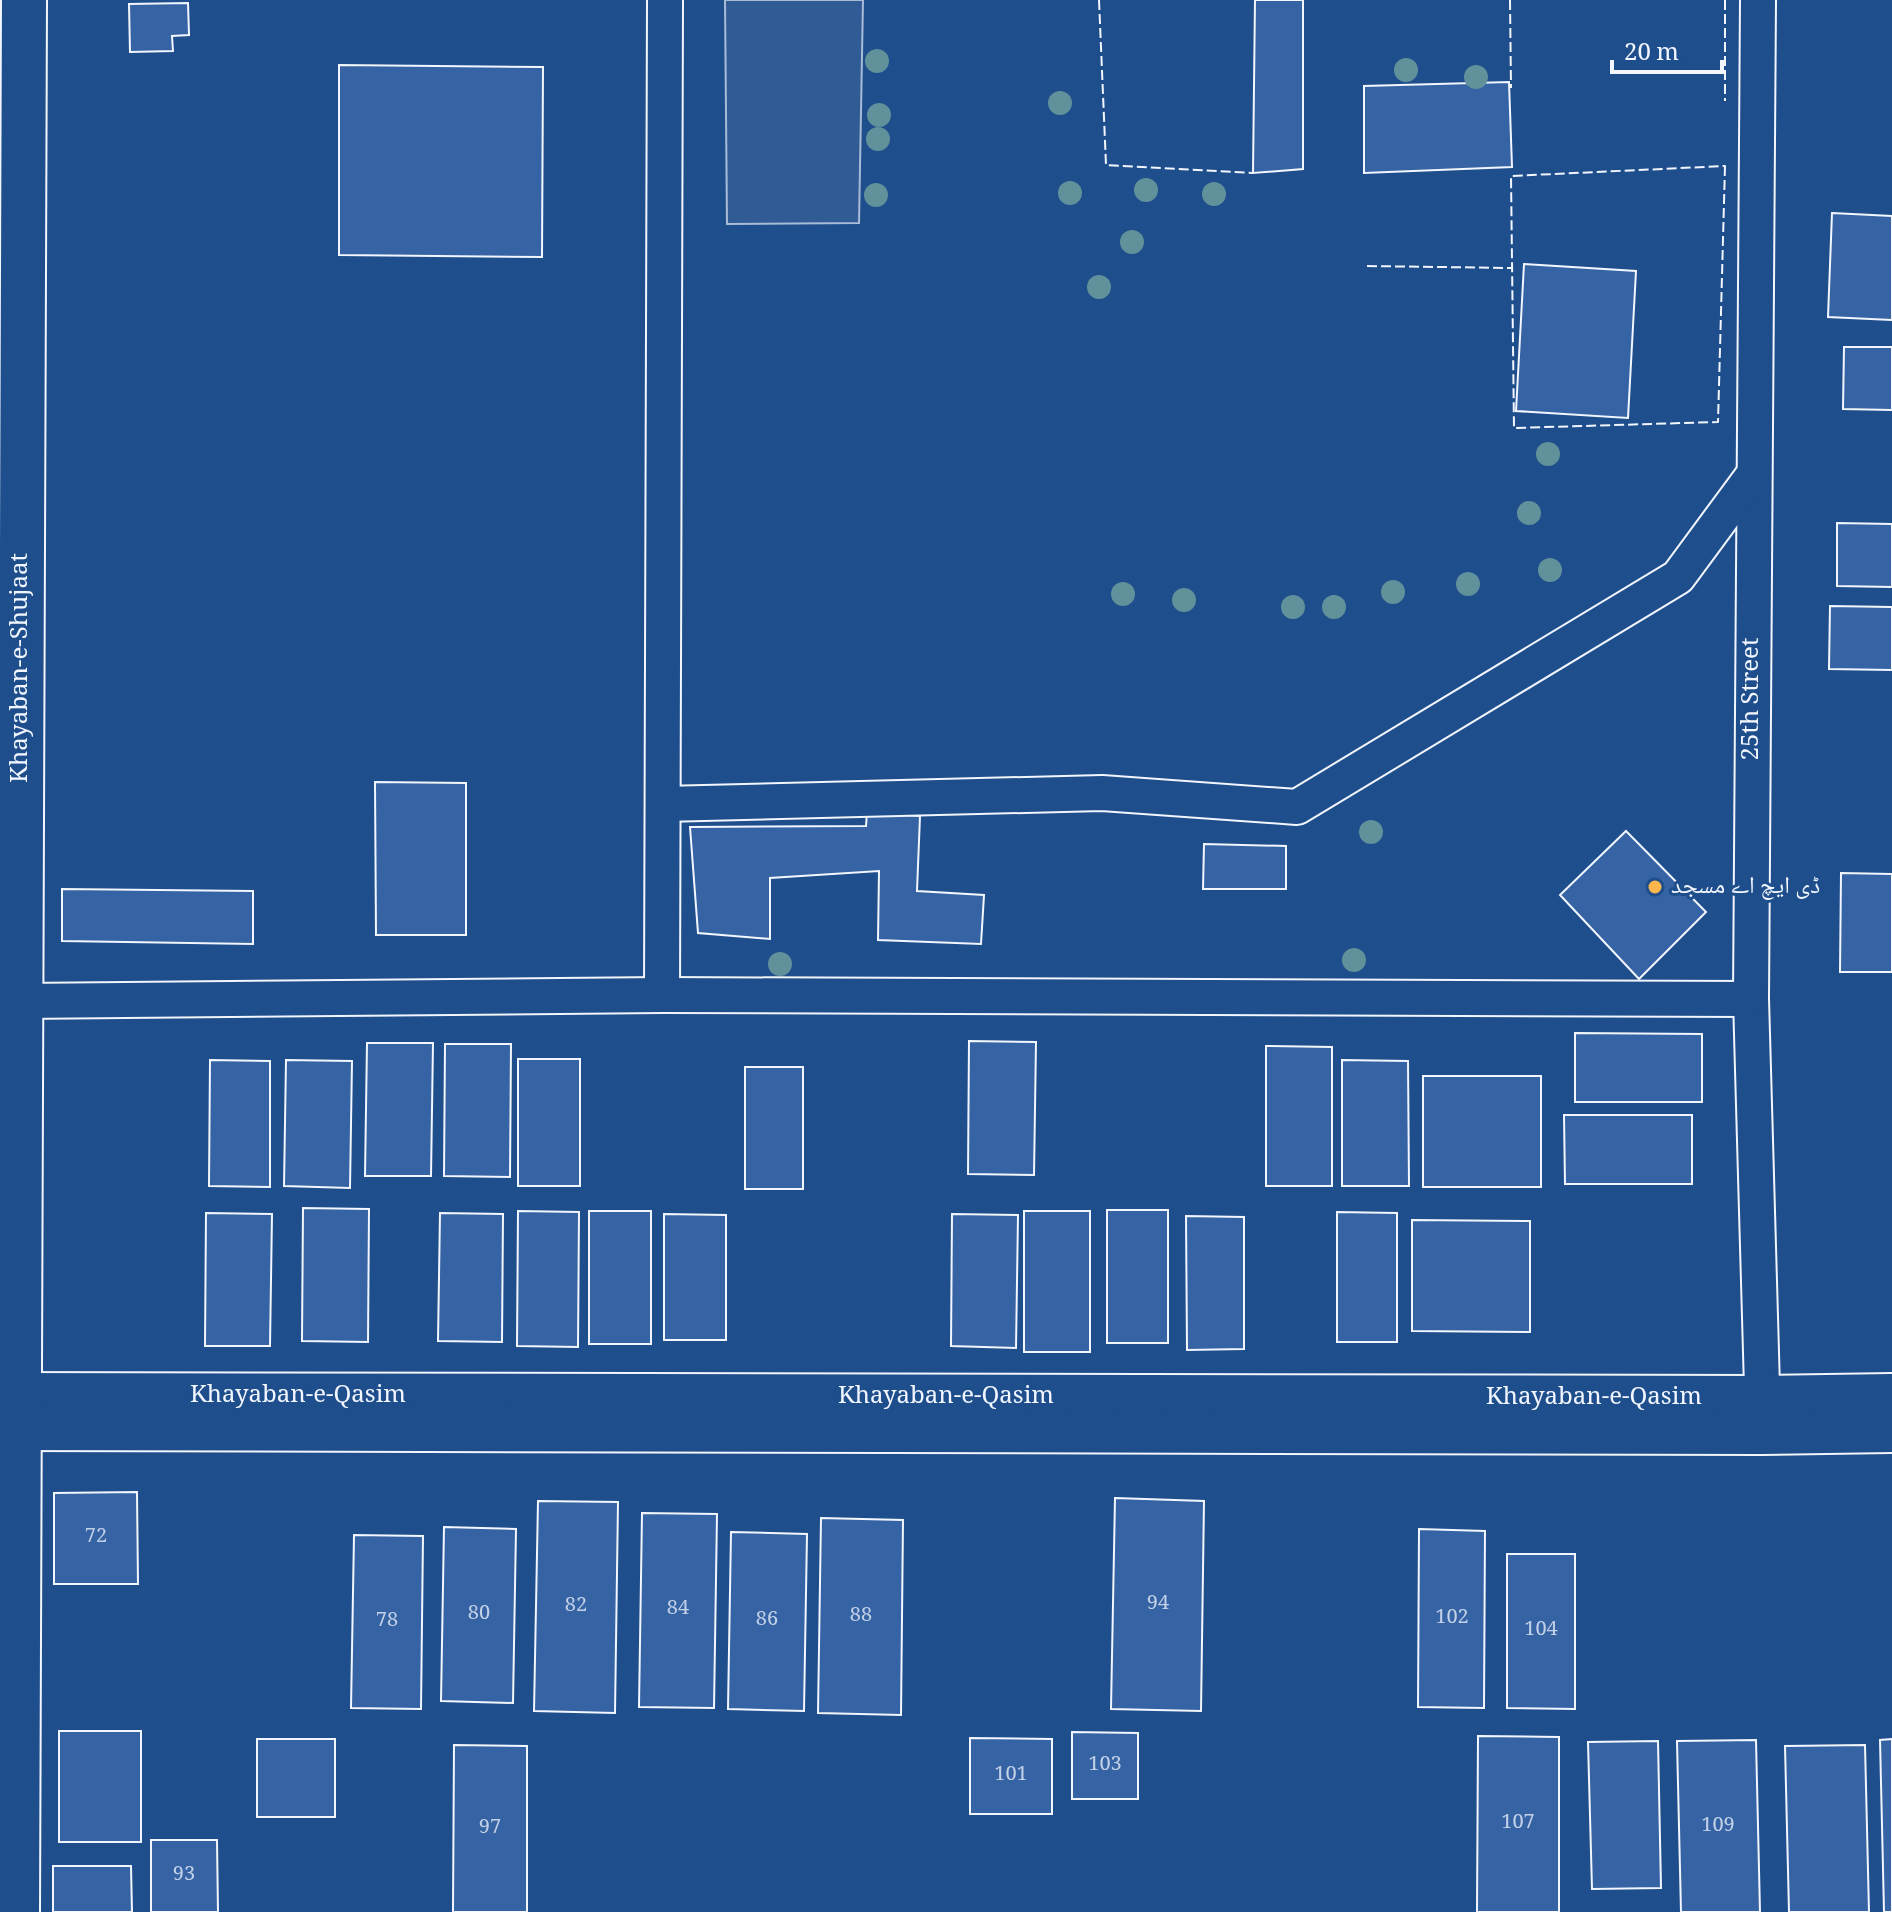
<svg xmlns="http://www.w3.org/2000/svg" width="1892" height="1912" font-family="Georgia,'Noto Naskh Arabic',serif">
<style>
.built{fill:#305b95;stroke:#a8bbd7;stroke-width:2}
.building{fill:#3563a3;stroke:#f2f6ff;stroke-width:2}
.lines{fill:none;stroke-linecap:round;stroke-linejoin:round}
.street-casing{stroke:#f2f6ff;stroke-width:38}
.secondary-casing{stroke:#f2f6ff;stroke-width:48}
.street{stroke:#1f4e8c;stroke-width:34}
.secondary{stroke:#1f4e8c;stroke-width:44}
.fence{stroke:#f2f6ff;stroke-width:2;stroke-dasharray:10 4;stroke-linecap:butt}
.tree{fill:#61919a}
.poi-dot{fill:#ffb74d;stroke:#1f4e8c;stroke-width:3}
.labels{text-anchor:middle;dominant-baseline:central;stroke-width:6;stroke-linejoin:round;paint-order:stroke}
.number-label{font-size:20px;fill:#c3d1e8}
.street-label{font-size:24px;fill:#f2f6ff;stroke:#1f4e8c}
.poi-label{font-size:24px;fill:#f2f6ff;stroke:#1f4e8c;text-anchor:start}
</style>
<rect width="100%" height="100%" fill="#1f4e8c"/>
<polygon class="built" points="725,0 863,0 859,223 727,224"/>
<g class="building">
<polygon points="1255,0 1303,0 1303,169 1253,173"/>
<polygon points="188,3 189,35 172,36 173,51 130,52 129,4"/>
<polygon points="339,65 543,67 542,257 339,255"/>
<polygon points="1509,82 1512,167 1364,173 1364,86"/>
<polygon points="1832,213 1892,216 1892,320 1828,317"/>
<polygon points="1524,264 1636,271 1628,418 1516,411"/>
<polygon points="1844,347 1892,347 1892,410 1843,409"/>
<polygon points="1837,523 1892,524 1892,587 1837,586"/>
<polygon points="1830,606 1892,607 1892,670 1829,669"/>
<polygon points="375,782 466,783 466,935 376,935"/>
<polygon points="867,812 920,816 917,891 984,895 981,944 878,940 879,871 770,878 770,939 698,933 690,827 866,826"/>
<polygon points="1626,831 1706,912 1639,979 1560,895"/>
<polygon points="1204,844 1286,846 1286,889 1203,889"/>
<polygon points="1841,873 1892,874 1892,972 1840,972"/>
<polygon points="62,889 253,891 253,944 62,941"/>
<polygon points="1575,1033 1702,1034 1702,1102 1575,1102"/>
<polygon points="969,1041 1036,1042 1034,1175 968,1174"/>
<polygon points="367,1043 433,1043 431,1176 365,1176"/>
<polygon points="445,1044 511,1044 510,1177 444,1176"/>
<polygon points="1266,1046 1332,1047 1332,1186 1266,1186"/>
<rect x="518" y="1059" width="62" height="127"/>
<polygon points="210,1060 270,1061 270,1187 209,1186"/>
<polygon points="286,1060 352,1061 350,1188 284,1186"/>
<polygon points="1342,1060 1408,1061 1409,1186 1342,1186"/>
<rect x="745" y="1067" width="58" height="122"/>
<rect x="1423" y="1076" width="118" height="111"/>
<polygon points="1564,1115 1692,1115 1692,1184 1565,1184"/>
<polygon points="303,1208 369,1209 368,1342 302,1341"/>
<rect x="1107" y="1210" width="61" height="133"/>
<polygon points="518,1211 579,1212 578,1347 517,1346"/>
<rect x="589" y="1211" width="62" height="133"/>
<rect x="1024" y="1211" width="66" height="141"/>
<polygon points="1337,1212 1397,1213 1397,1342 1337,1342"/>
<polygon points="206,1213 272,1214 270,1346 205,1346"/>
<polygon points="440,1213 503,1214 502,1342 438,1341"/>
<polygon points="664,1214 726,1215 726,1340 664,1340"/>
<polygon points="952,1214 1018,1215 1016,1348 951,1346"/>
<polygon points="1186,1216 1244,1217 1244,1349 1187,1350"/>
<polygon points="1412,1220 1530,1221 1530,1332 1412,1331"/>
<polygon points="137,1492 138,1584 54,1584 54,1493"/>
<polygon points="1115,1498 1204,1501 1201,1711 1111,1709"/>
<polygon points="538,1501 618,1502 615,1713 534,1711"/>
<polygon points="642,1513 717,1514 714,1708 639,1707"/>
<polygon points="821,1518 903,1520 901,1715 818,1713"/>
<polygon points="444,1527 516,1529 513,1703 441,1701"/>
<polygon points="1419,1529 1485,1531 1484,1708 1418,1707"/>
<polygon points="731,1532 807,1534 804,1711 728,1709"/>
<polygon points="354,1535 423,1536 421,1709 351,1708"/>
<polygon points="1507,1554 1575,1554 1575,1709 1507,1708"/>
<rect x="59" y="1731" width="82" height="111"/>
<polygon points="1072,1732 1138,1733 1138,1799 1072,1799"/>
<polygon points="1478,1736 1559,1737 1559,1912 1477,1912"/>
<polygon points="970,1738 1052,1739 1052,1814 970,1814"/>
<rect x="257" y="1739" width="78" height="78"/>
<polygon points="1892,1739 1892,1912 1884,1912 1880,1740"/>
<polygon points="1756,1740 1760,1912 1681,1912 1677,1741"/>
<polygon points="1658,1741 1661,1888 1592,1889 1588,1742"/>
<polygon points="454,1745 527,1746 527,1912 453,1912"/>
<polygon points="1865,1745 1869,1912 1789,1912 1785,1746"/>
<polygon points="151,1840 217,1840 218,1912 151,1912"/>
<polygon points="53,1866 131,1866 132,1912 53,1912"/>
</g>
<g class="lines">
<g class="street-casing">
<g id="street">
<polyline points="1758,0 1751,999 1763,1423"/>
<polyline points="663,804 1102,793 1297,807 1678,577 1754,474"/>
<polyline points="662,995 665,0"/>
<polyline points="20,1001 662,995 1751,999"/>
</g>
</g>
<g class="secondary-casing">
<g id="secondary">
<polyline points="0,1395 1762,1398 1892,1396"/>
<polyline points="0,1428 1763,1432 1892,1430"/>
<polyline points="17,1912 24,0"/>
</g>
</g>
<use href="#street" class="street"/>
<use href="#secondary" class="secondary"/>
<g class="fence">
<polyline points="1099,0 1106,165 1253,173"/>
<polyline points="1510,0 1511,88"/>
<polyline points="1725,0 1725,101"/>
<polygon points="1725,166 1718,422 1514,428 1511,176"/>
<polyline points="1367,266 1512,268"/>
</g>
</g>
<g class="tree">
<circle cx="877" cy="61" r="12"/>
<circle cx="1406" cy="70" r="12"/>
<circle cx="1476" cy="77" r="12"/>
<circle cx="1060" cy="103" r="12"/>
<circle cx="879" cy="115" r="12"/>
<circle cx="878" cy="139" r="12"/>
<circle cx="1146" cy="190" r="12"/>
<circle cx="1070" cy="193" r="12"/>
<circle cx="1214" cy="194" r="12"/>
<circle cx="876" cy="195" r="12"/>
<circle cx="1132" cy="242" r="12"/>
<circle cx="1099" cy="287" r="12"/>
<circle cx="1548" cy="454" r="12"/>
<circle cx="1529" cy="513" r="12"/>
<circle cx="1550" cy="570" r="12"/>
<circle cx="1468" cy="584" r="12"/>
<circle cx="1393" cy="592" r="12"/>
<circle cx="1123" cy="594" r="12"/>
<circle cx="1184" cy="600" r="12"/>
<circle cx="1293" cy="607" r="12"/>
<circle cx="1334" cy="607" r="12"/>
<circle cx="1371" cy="832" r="12"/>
<circle cx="1354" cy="960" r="12"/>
<circle cx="780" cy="964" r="12"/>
</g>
<circle class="poi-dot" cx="1655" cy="887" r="8"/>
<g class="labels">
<g class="number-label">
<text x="96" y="1538">72</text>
<text x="1158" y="1605">94</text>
<text x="576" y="1607">82</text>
<text x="678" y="1610">84</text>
<text x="479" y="1615">80</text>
<text x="861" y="1617">88</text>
<text x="1452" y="1619">102</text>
<text x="767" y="1621">86</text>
<text x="387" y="1622">78</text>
<text x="1541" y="1631">104</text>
<text x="1105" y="1766">103</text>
<text x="1011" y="1776">101</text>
<text x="1518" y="1824">107</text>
<text x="1718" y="1827">109</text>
<text x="490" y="1829">97</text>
<text x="184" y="1876">93</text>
</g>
<g class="street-label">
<text transform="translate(21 668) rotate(-90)">Khayaban-e-Shujaat</text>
<text transform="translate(1752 699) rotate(-90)">25th Street</text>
<text x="298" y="1396">Khayaban-e-Qasim</text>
<text x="946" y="1397">Khayaban-e-Qasim</text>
<text x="1594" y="1398">Khayaban-e-Qasim</text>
</g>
<g class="poi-label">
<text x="1671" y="887">ڈی ایچ اے مسجد</text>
</g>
</g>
<path d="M1612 60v12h110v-12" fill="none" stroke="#f2f6ff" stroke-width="4"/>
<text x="1624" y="60" font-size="24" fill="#f2f6ff" stroke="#1f4e8c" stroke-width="6" paint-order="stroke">20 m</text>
</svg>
